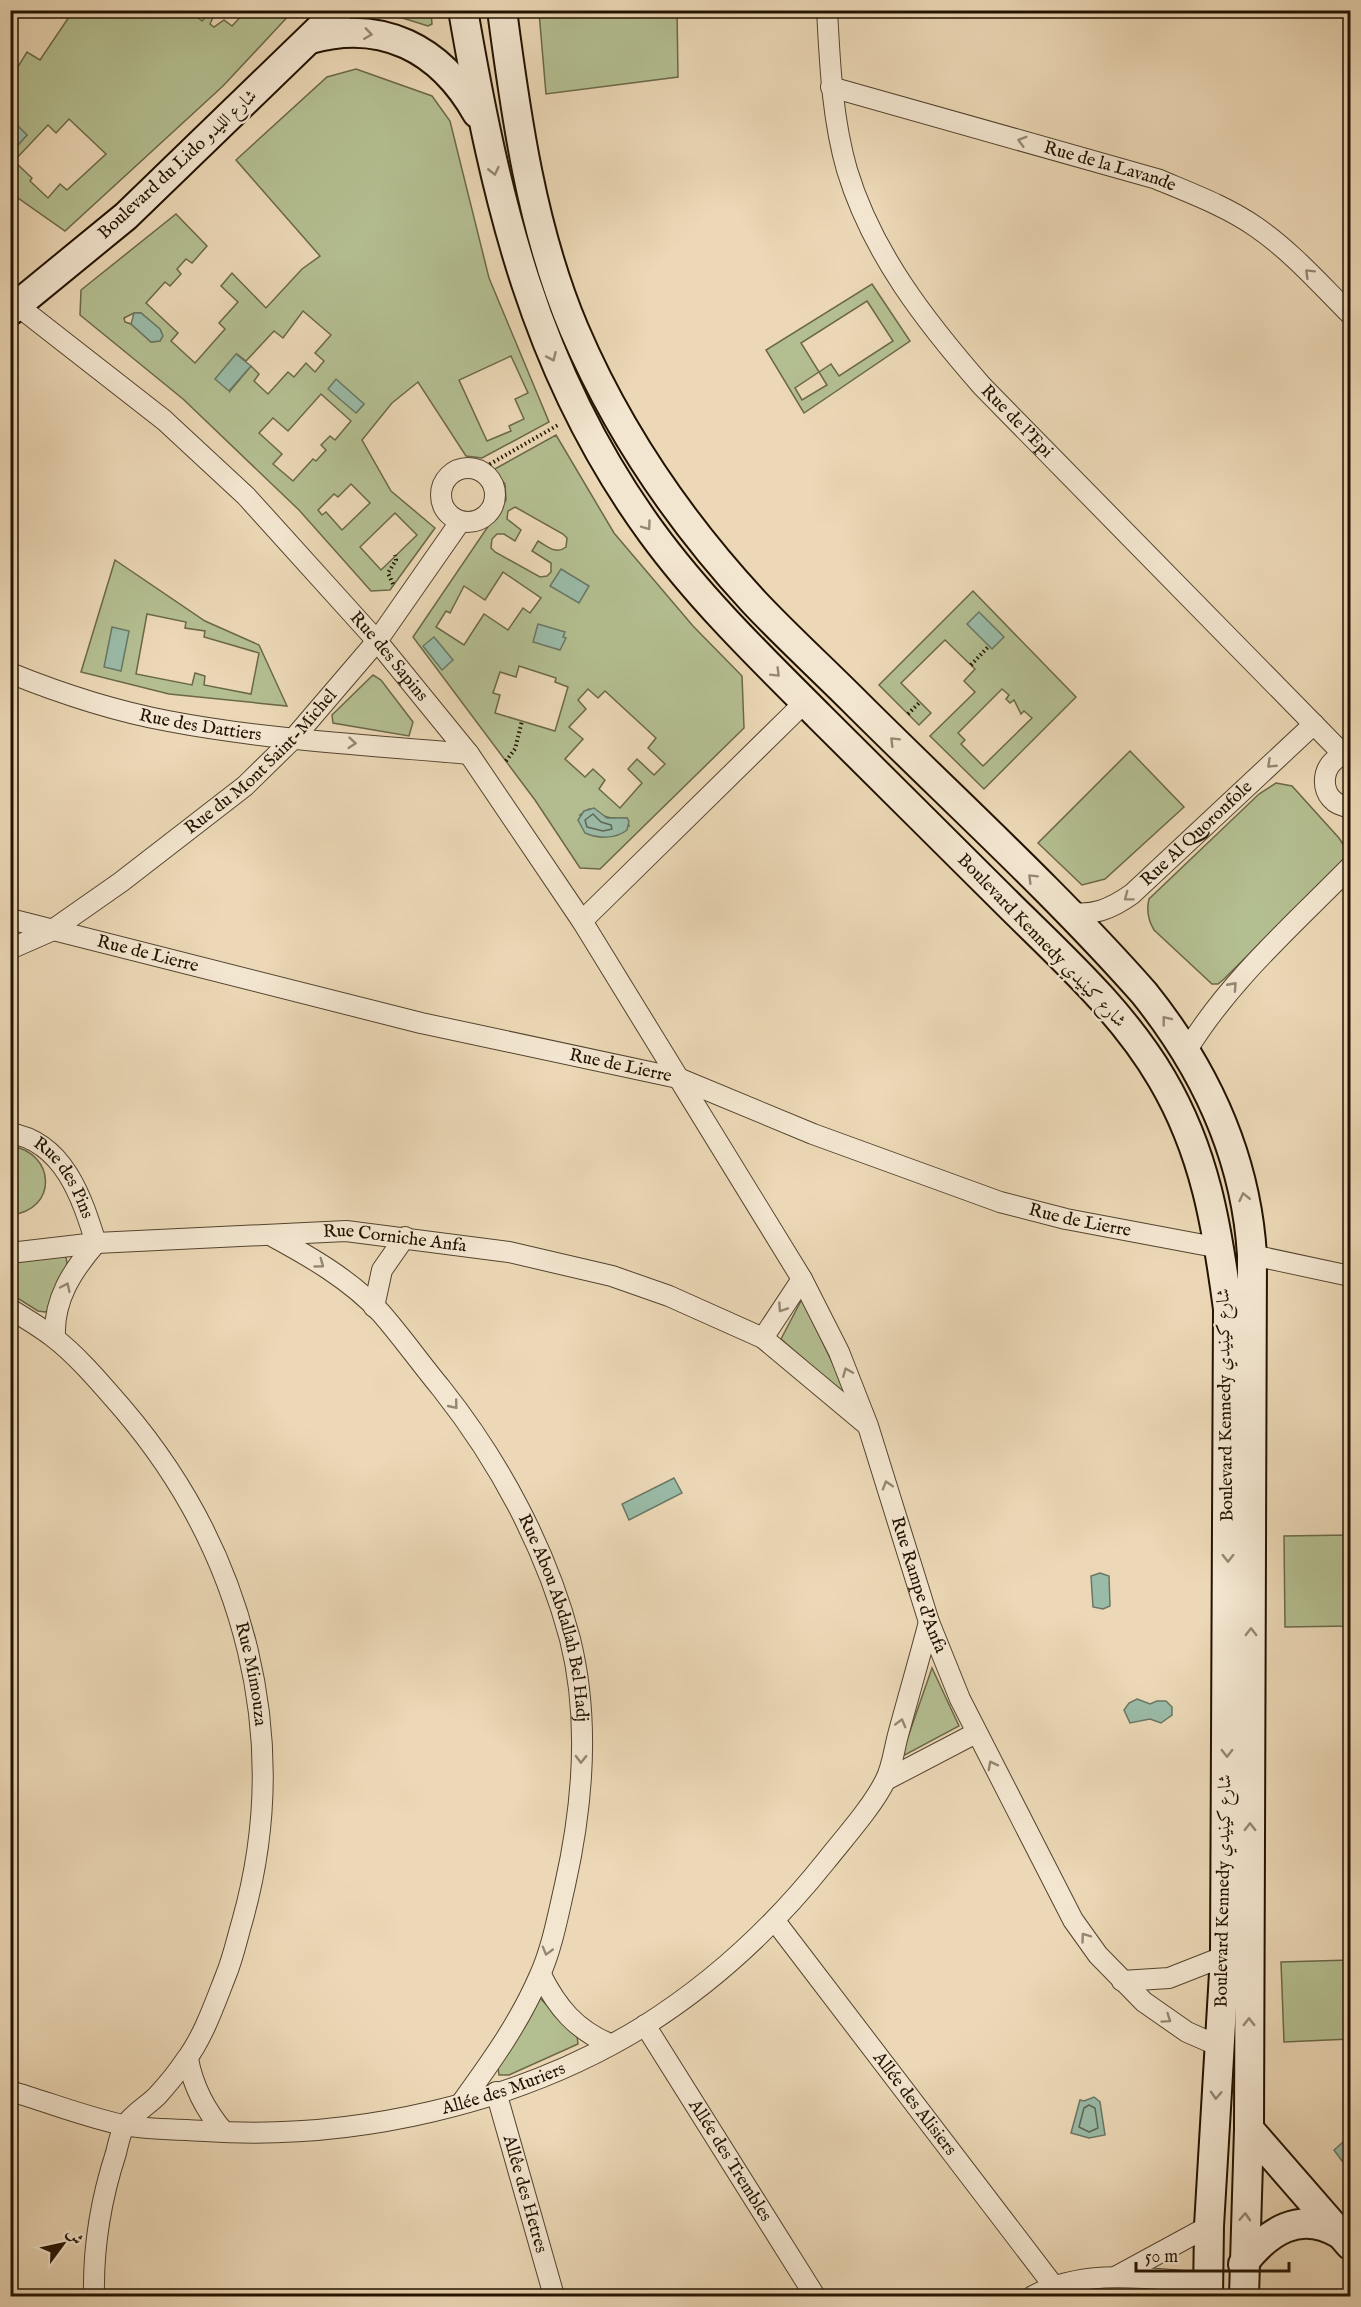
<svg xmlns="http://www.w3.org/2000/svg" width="1361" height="2307" font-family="'IM FELL English',Amiri,serif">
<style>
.green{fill:#b4bf91;stroke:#6b6848;stroke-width:1.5;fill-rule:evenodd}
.water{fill:#9abba8;stroke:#6a7765;stroke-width:1.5}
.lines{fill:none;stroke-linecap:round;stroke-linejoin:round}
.shore{stroke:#5e6654;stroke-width:1.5}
.street-casing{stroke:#54442e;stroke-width:22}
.secondary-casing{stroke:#221200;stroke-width:32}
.path{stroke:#221200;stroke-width:4;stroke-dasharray:1.5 3;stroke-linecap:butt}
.street{stroke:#f3e6d0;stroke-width:20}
.secondary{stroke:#f3e6d0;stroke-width:28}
.oneway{stroke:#958772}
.labels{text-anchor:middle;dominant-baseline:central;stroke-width:4.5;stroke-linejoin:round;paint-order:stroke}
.street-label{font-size:18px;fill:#221200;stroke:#f3e6d0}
</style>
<rect width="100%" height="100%" fill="#ecd8b6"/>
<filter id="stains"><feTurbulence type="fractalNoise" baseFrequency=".00333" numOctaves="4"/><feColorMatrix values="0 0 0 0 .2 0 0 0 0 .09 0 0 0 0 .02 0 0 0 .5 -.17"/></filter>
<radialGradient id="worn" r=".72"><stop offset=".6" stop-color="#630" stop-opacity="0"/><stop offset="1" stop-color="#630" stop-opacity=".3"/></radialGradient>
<g class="green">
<polygon points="390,10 431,11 432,24 428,26 393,15"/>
<path d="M73 11H190L202 21 210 12 214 15 210 24 214 27 224 20 232 26 246 11H293L223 86 65 231 11 193V152L27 135 12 122 11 124V78L27 52 40 60ZM69 119 106 154 67 190 60 184 48 198 30 181 32 178 14 161 48 125 56 133Z"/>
<polygon points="603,11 677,11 678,77 546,94 539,12"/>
<path d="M356 69 432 96 450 121 489 278 549 422 482 458 466 456 418 382 392 403 362 440 391 491 435 528 390 590 371 591 299 510 183 399 80 315 81 290 176 214 207 246 192 263 186 259 177 269 181 274 170 286 165 282 146 303 178 333 171 341 195 363 225 329 219 323 238 302 221 286 232 273 266 308 302 269 320 256 236 160 327 77ZM303 311 331 335 315 353 324 361 315 372 306 363 294 377 288 372 268 394 254 381 259 374 251 366 230 391 237 354 246 361 274 331 283 338ZM134 313H141L161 331 160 341 151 342 131 324 125 322 124 318ZM511 356 528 393 515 399 524 419 509 426 511 431 487 441 459 380ZM336 380 364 404 357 412 329 389ZM321 394 351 421 335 440 330 436 321 445 326 450 316 461 313 459 293 481 273 464 282 454 259 433 273 418 288 431ZM351 484 370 503 342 530 326 512 322 515 318 510 334 494 338 497ZM395 513 417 535 381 570 360 547Z"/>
<path d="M872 284 910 341 804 413 766 350ZM867 301 893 341 839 376 831 364 819 372 801 343ZM819 372 827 385 802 400 795 388Z"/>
<path d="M556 435 614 533 693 626 742 676 744 728 600 869 580 868 535 800 413 637 506 500 505 484 493 470ZM515 507 563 534 567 538 566 547C556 555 547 546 538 541L532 551 551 563V572L547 576 540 577 495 552 491 548 492 539 497 534H504L515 541 521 530 507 519 508 511ZM503 572 541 598 530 613 523 608 508 630 484 614 464 645 436 627 446 611 450 613 464 586 485 600ZM519 666 556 678 555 682 568 687 555 731 495 713 500 695 493 693 500 672 516 677ZM588 689 598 698 605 691 656 738 648 748 665 764 654 775 637 759 628 769 642 783 620 808 599 789 605 780 593 769 585 777 565 759 583 739 569 727 586 709 578 700ZM589 809C597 810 599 815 607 817 613 819 621 818 627 818L629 826 580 815Z"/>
<path d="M115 560 205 621 259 645 287 706 169 694 81 672ZM147 614 186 622 185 628 205 631 204 637 259 653 251 694 204 685 205 676 195 673 192 685 136 674Z"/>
<path d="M973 591 1076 697 984 789 930 736 975 692 964 681 975 669 945 640 901 683 931 713 919 725 879 685ZM1002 689 1009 695 1006 699 1010 703 1014 700 1021 714 1024 711 1032 718 983 766 961 744 965 740 958 733Z"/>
<polygon points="373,675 381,680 413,722 409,736 333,723 332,715"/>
<polygon points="1130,751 1184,807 1105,879 1082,885 1038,843"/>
<path d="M1276 783 1292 786 1339 838 1348 852 1346 858 1224 979 1218 984H1212L1154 930C1148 920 1146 911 1149 899L1259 794Z"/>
<path d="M11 1146C56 1153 58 1210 11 1215Z"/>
<polygon points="63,1256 66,1257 67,1264 49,1310 45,1312 38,1311 11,1294 11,1263"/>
<polygon points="802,1299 850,1400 781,1339"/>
<polygon points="1350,1535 1350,1626 1285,1627 1284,1536"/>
<polygon points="932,1668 959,1726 901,1757"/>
<polygon points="1350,1960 1350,2039 1284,2042 1281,1962"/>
<polygon points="539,1997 577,2036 578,2044 509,2075 499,2075 498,2068"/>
</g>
<g class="water">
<polygon points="13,121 27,135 11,153 11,124"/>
<polygon points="134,313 141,313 160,329 163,336 160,341 151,342 131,324"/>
<polygon points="236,354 251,366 229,391 215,379"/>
<polygon points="336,379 364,404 356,413 328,389"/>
<polygon points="561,569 589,586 579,603 550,586"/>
<polygon points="979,612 1004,637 992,649 967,624"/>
<polygon points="538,624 565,632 563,637 566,638 560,650 533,642"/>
<polygon points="112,627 129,631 121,671 104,667"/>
<polygon points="434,637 453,660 442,670 423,646"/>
<path d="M594 808 607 818H627L629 821 627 830C616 839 598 839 585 833L578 820 584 811Z"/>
<polygon points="674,1478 682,1493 629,1520 622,1504"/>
<polygon points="1100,1573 1109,1576 1110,1606 1103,1609 1093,1607 1091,1576"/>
<polygon points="1137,1699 1150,1704 1157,1701 1166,1701 1172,1707 1172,1715 1161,1723 1150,1719 1130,1723 1124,1710 1129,1703"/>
<polygon points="1094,2097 1100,2102 1105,2135 1089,2138 1071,2133 1080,2100 1084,2101"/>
<polygon points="1350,2136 1350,2160 1342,2161 1334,2150"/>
</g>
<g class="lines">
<g class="shore">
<polygon points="593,814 601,822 611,825 612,829 603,831 587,827 585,820"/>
<polygon points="1089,2105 1095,2108 1098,2128 1089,2132 1079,2127 1084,2108"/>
</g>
<g class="street-casing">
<g id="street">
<path id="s1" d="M827 10C830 64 832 118 847 170 872 253 926 322 982 386L1344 755"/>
<path id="s2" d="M831 87 1157 179C1190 193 1226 206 1256 227 1291 251 1320 284 1350 314"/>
<path id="s3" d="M18 306 164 420 246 496 377 641 469 754 582 921 802 1279 839 1352 868 1426 929 1622 960 1699 1073 1920 1098 1955 1144 2002 1187 2032 1219 2046"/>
<circle cx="468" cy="495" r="27"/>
<path id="s4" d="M10 673C62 694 114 711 168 721 267 740 369 745 469 754"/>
<path d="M1350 754C1317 757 1316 805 1350 807"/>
<path id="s5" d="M1066 912C1092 917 1111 909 1132 894L1314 724"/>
<path id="s6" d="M10 919 421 1023 678 1078 813 1134 1000 1202 1066 1219 1220 1248"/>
<polyline points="582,921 805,702"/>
<path id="s7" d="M10 949 51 931 121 882 245 786 294 738 377 641 460 522"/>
<path d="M1187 1050C1230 980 1293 925 1350 867"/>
<path id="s8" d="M10 1133C64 1142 82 1198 96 1243 72 1271 53 1300 55 1338"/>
<path id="s9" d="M270 1235C309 1256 351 1280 381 1313 402 1337 421 1364 441 1388 499 1461 546 1548 570 1639 590 1719 583 1805 565 1885 558 1915 552 1949 539 1977 519 2023 491 2062 462 2102"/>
<path id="s10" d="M10 1253 96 1243 346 1231 509 1252 612 1276 669 1296 763 1338 866 1424"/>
<polyline points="1252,1255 1350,1276"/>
<polyline points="374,1307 382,1270 405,1237"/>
<path id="s11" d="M10 1309C25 1318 40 1327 53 1337 77 1355 103 1386 123 1409 245 1552 294 1739 242 1922 237 1939 233 1958 226 1975 215 2003 203 2038 185 2061 177 2073 167 2085 157 2096 147 2106 131 2115 124 2127 120 2134 118 2145 116 2153 101 2199 93 2248 94 2296"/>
<polyline points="763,1338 802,1279"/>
<polyline points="886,1780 976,1733"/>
<path id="s12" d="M775 1921 1053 2285"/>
<path d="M541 1975C557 2007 576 2030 610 2044"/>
<polyline points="1122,1981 1169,1978 1225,1956 1235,1958"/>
<path id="s13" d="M645 2025 815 2296"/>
<path d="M188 2059C193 2086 206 2111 224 2132"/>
<path id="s14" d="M10 2091C48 2102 85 2117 123 2125 149 2130 179 2129 205 2131 352 2141 518 2104 644 2026 714 1982 775 1925 826 1861 845 1837 872 1807 885 1781 892 1768 894 1750 898 1735 908 1698 919 1660 929 1622"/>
<path id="s15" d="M496 2092 554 2296"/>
<polyline points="1117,2276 1209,2226"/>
<path d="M1033 2296C1086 2267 1150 2279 1208 2283"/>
</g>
</g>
<g class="secondary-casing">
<g id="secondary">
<path d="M463 10C496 201 535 373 652 533 701 600 761 658 820 717 881 777 941 838 1002 898 1058 954 1122 1010 1162 1079 1205 1152 1217 1226 1228 1309L1225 1956 1209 2226 1208 2296"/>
<path d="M502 10C516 117 532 230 574 329 617 430 680 522 754 602 786 636 820 667 853 700 950 797 1053 890 1144 993 1205 1069 1246 1157 1252 1255L1249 2129 1244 2296"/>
<path d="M310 39C382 19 440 48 477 113"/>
<polyline points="10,311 126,216 339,10"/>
<polyline points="1249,2129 1350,2245"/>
<path d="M1243 2264C1268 2231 1300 2210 1340 2234"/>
</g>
</g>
<g class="path">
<polyline points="478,471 558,425"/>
<polyline points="393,584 388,573 396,560 395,555"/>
<polyline points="971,665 989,646"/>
<polyline points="908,714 920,702"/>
<polyline points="506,761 515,749 522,721"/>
</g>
<use href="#street" class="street"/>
<use href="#secondary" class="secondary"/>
</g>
<defs><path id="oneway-chevron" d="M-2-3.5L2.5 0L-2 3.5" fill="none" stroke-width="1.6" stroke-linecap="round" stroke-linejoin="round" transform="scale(1.5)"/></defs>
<g class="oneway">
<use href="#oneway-chevron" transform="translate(368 34) rotate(8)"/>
<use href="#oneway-chevron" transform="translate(1022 141) rotate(-164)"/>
<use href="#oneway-chevron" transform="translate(494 171) rotate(77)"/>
<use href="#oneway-chevron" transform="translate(1309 273) rotate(-135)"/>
<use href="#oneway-chevron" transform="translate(552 357) rotate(66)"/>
<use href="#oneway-chevron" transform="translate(647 526) rotate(54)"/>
<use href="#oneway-chevron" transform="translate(776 673) rotate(45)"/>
<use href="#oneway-chevron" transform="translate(894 741) rotate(-135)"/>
<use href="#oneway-chevron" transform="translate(352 743) rotate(5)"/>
<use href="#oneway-chevron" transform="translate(1271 764) rotate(137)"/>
<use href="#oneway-chevron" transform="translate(1032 878) rotate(-135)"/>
<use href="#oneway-chevron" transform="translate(1128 897) rotate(143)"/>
<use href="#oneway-chevron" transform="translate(1233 986) rotate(-48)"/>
<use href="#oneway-chevron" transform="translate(1166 1020) rotate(-128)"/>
<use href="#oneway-chevron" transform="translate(1244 1197) rotate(-103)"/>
<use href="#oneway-chevron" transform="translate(320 1264) rotate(36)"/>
<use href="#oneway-chevron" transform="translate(66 1287) rotate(-65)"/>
<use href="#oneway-chevron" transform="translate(782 1308) rotate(124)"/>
<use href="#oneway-chevron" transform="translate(847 1372) rotate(-112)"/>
<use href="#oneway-chevron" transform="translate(454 1405) rotate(51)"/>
<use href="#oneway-chevron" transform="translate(887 1485) rotate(-107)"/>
<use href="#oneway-chevron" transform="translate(1228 1558) rotate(90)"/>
<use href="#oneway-chevron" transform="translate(1251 1632) rotate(-90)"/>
<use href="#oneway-chevron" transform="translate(901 1723) rotate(-75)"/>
<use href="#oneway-chevron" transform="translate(1227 1753) rotate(90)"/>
<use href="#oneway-chevron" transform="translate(581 1759) rotate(91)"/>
<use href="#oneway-chevron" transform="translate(992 1765) rotate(-117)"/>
<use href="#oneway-chevron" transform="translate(1250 1827) rotate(-90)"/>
<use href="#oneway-chevron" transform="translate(1085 1937) rotate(-126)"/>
<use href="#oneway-chevron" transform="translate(547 1951) rotate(106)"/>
<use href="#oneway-chevron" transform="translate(1167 2019) rotate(35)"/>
<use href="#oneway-chevron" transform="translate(1249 2022) rotate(-90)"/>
<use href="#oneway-chevron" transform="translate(1216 2095) rotate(93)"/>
<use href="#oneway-chevron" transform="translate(1245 2217) rotate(-87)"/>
</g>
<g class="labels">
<g class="street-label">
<text transform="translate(178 165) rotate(-43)">Boulevard du Lido شارع الليدو</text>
<text stroke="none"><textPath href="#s2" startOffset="290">Rue de la Lavande</textPath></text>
<text stroke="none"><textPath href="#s1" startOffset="468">Rue de l'Epi</textPath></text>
<text stroke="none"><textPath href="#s3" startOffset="512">Rue des Sapins</textPath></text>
<text stroke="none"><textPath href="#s4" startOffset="198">Rue des Dattiers</textPath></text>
<text stroke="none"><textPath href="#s7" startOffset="315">Rue du Mont Saint-Michel</textPath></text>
<text stroke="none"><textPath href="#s5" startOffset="159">Rue Al Quoronfole</textPath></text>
<text transform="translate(1041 941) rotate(46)">Boulevard Kennedy شارع كينيدي</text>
<text stroke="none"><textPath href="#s6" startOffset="142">Rue de Lierre</textPath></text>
<text stroke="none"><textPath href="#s6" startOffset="628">Rue de Lierre</textPath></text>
<text stroke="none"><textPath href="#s8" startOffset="74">Rue des Pins</textPath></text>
<text stroke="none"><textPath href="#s6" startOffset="1114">Rue de Lierre</textPath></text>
<text stroke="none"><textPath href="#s10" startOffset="386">Rue Corniche Anfa</textPath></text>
<text transform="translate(1226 1405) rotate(-91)">Boulevard Kennedy شارع كينيدي</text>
<text stroke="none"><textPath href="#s3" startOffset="1588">Rue Rampe d'Anfa</textPath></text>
<text stroke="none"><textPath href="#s9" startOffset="492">Rue Abou Abdallah Bel Hadj</textPath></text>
<text stroke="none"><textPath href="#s11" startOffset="450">Rue Mimouza</textPath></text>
<text transform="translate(1224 1891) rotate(-89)">Boulevard Kennedy شارع كينيدي</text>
<text stroke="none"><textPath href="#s14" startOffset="504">Allée des Muriers</textPath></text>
<text stroke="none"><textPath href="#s12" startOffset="230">Allée des Alisiers</textPath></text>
<text stroke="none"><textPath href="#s13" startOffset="160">Allée des Trembles</textPath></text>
<text stroke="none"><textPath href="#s15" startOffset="106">Allêe des Hetres</textPath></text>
</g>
</g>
<rect width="1361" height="2307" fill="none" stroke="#ecd8b6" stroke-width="36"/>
<rect x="12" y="12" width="1337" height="2283" fill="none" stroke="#221200" stroke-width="3"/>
<rect x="18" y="18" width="1325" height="2271" fill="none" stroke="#221200" stroke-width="1.5"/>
<g transform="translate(63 2244) rotate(57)" stroke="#f3e6d0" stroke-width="4.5" paint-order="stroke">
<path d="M0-4.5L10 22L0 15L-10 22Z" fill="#221200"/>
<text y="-9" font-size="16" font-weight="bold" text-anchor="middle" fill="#221200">ش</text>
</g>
<path d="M1136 2262v9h153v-9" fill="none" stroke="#221200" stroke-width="3"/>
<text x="1145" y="2262" font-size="18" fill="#221200" stroke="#f3e6d0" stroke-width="4.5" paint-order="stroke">50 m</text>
<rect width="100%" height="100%" filter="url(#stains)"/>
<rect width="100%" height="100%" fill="url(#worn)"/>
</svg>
